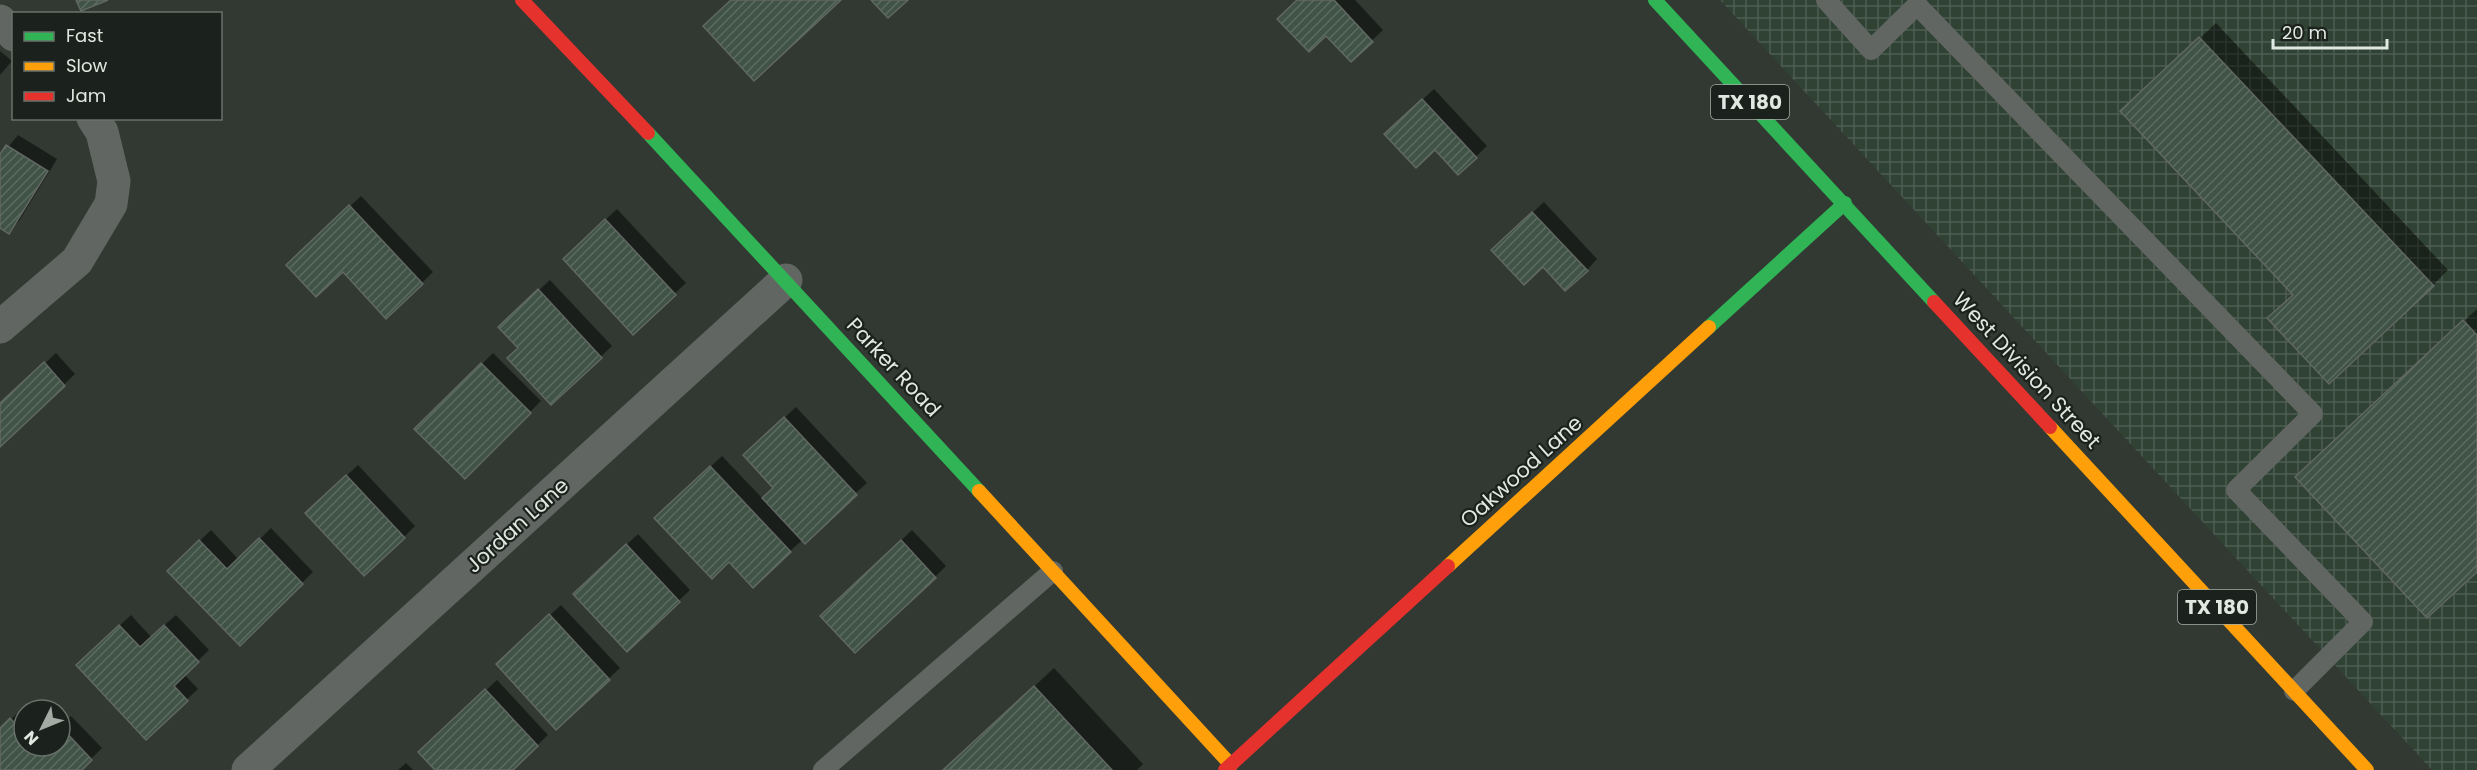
<svg xmlns="http://www.w3.org/2000/svg" width="2477" height="770" font-family="Poppins,sans-serif">
<style>
.industrial{fill:url(#industrial-grid)}
.shadow{fill:#0007}
.building{fill:url(#building-hatch);stroke:#616762;stroke-width:1.5}
.lines{fill:none;stroke-linecap:round;stroke-linejoin:round}
.lane{stroke:#626663;stroke-width:20}
.street{stroke:#626663;stroke-width:33}
.fast{stroke:#30b455;stroke-width:14}
.slow{stroke:#ff9f0a;stroke-width:14}
.jam{stroke:#e5322d;stroke-width:14}
.labels{text-anchor:middle;dominant-baseline:central;stroke-width:4.5;stroke-linejoin:round;paint-order:stroke}
.shield{fill:#1b211c;stroke:#a4aca6;stroke-width:1.5}
.shield-label{font-size:20px;font-weight:bold;fill:#dfe8e1}
.street-label{font-size:21px;fill:#dfe8e1;stroke:#1b211c}
</style>
<defs>
<pattern id="industrial-grid" width="8" height="8" patternUnits="userSpaceOnUse" patternTransform="scale(1.5)"><rect width="8" height="8" fill="#304234"/><path d="M0 4h8M4 0v8" fill="none" stroke="#4e5d51"/></pattern>
<pattern id="building-hatch" width="6" height="6" patternUnits="userSpaceOnUse" patternTransform="scale(1.5)"><rect width="6" height="6" fill="#405346"/><path d="M-1 1l2-2M0 6l6-6M5 7l2-2" fill="none" stroke="#5b6c60"/></pattern>
</defs>
<rect width="100%" height="100%" fill="#323933"/>
<polygon class="industrial" points="1720,0 2477,0 2477,770 2432,770"/>
<g class="shadow">
<polygon points="1298,0 1355,0 1383,30 1351,60"/>
<polygon points="2216,23 2448,270 2433,285 2138,96"/>
<polygon points="0,51 12,61 0,75"/>
<polygon points="1434,89 1487,146 1459,173 1435,148 1397,123"/>
<polygon points="18,135 57,159 19,221 8,232 0,226 0,157"/>
<polygon points="361,196 433,272 422,283 343,270 299,254"/>
<polygon points="1544,202 1597,259 1587,270 1543,265 1504,239"/>
<polygon points="617,209 686,283 633,332 575,248"/>
<polygon points="550,280 612,346 551,403 519,347 511,316"/>
<polygon points="2477,309 2477,570 2313,461"/>
<polygon points="56,353 75,374 0,445 0,405"/>
<polygon points="493,353 541,401 465,477 417,429"/>
<polygon points="796,407 867,483 790,551 729,560 667,507 722,456 763,499 775,487 756,444"/>
<polygon points="358,465 415,526 404,537 318,502"/>
<polygon points="271,528 313,572 240,643 169,571 211,530 239,560"/>
<polygon points="912,530 946,566 935,577 833,605"/>
<polygon points="638,534 690,590 627,650 586,583"/>
<polygon points="561,605 620,668 557,727 509,653"/>
<polygon points="131,615 151,637 176,615 209,650 184,674 198,689 146,738 89,654"/>
<polygon points="1054,668 1143,764 1137,770 944,770"/>
<polygon points="497,680 548,735 511,770 437,770 431,741"/>
<polygon points="22,709 24,746 60,746 60,726 71,716 102,748 80,770 0,770 0,729"/>
<polygon points="406,763 413,770 398,770"/>
</g>
<g class="building">
<polygon points="76,0 108,0 81,11"/>
<polygon points="731,0 841,0 754,81 703,26"/>
<polygon points="871,0 908,0 888,18"/>
<polygon points="1297,0 1334,0 1373,42 1351,62 1326,36 1309,52 1277,19"/>
<polygon points="2199,37 2434,286 2329,384 2267,318 2293,295 2120,111"/>
<polygon points="1422,99 1477,158 1458,175 1435,150 1416,168 1384,134"/>
<polygon points="6,145 48,171 9,234 0,228 0,154"/>
<polygon points="349,205 423,284 386,319 343,272 316,297 286,265"/>
<polygon points="1532,212 1588,271 1565,291 1543,267 1524,285 1491,250"/>
<polygon points="605,219 676,295 633,335 563,259"/>
<polygon points="538,289 602,358 551,405 507,358 518,348 498,327"/>
<polygon points="2463,320 2477,335 2477,572 2427,618 2295,477"/>
<polygon points="44,362 65,386 0,447 0,403"/>
<polygon points="481,363 531,413 465,479 414,429"/>
<polygon points="784,417 857,495 805,544 762,498 773,488 743,455"/>
<polygon points="710,466 791,552 753,588 729,562 712,579 654,518"/>
<polygon points="346,475 405,538 364,576 305,513"/>
<polygon points="259,538 303,584 240,646 167,571 199,540 227,569"/>
<polygon points="901,540 936,578 855,653 820,616"/>
<polygon points="626,544 680,602 627,652 573,594"/>
<polygon points="549,614 610,680 556,730 496,664"/>
<polygon points="119,625 140,647 164,625 199,662 174,686 188,701 146,740 76,665"/>
<polygon points="1034,686 1112,770 943,770"/>
<polygon points="485,689 538,746 513,770 435,770 418,752"/>
<polygon points="10,718 24,733 24,746 60,746 60,726 92,760 82,770 0,770 0,728"/>
</g>
<g class="lines">
<g class="lane">
<polyline points="1826,0 1871,50 1917,5 2313,414 2236,490 2363,622 2294,691"/>
<polyline points="823,770 1053,571"/>
</g>
<g class="street">
<polyline points="0,21 14,35"/>
<polyline points="0,327 77,261 111,204 114,181 102,132 93,118"/>
<polyline points="248,770 786,280"/>
</g>
<g class="fast">
<polyline points="1655,0 1934,302"/>
<polyline points="648,133 979,491"/>
<polyline points="1709,327 1845,203"/>
</g>
<g class="slow">
<polyline points="2050,427 2367,770"/>
<polyline points="979,491 1231,765"/>
<polyline points="1448,566 1709,327"/>
</g>
<g class="jam">
<polyline points="522,0 648,133"/>
<polyline points="1934,302 2050,427"/>
<polyline points="1225,770 1448,566"/>
</g>
</g>
<g class="labels">
<g class="shield">
<rect x="1711" y="85" width="78" height="34" rx="4.5"/>
<rect x="2178" y="590" width="78" height="34" rx="4.5"/>
</g>
<g class="shield-label">
<text x="1750" y="102">TX 180</text>
<text x="2217" y="607">TX 180</text>
</g>
<g class="street-label">
<text transform="translate(894 367) rotate(47)">Parker Road</text>
<text transform="translate(2027 370) rotate(47)">West Division Street</text>
<text transform="translate(1521 471) rotate(-42)">Oakwood Lane</text>
<text transform="translate(517 525) rotate(-42)">Jordan Lane</text>
</g>
</g>
<rect x="12" y="12" width="210" height="108" fill="#1b211c" stroke="#69716b" stroke-width="1.5"/>
<rect x="24" y="32" width="30" height="9" fill="#30b455" stroke="#69716b" stroke-width="1.5"/>
<text x="66" y="42" font-size="18" fill="#dfe8e1">Fast</text>
<rect x="24" y="62" width="30" height="9" fill="#ff9f0a" stroke="#69716b" stroke-width="1.5"/>
<text x="66" y="72" font-size="18" fill="#dfe8e1">Slow</text>
<rect x="24" y="92" width="30" height="9" fill="#e5322d" stroke="#69716b" stroke-width="1.5"/>
<text x="66" y="102" font-size="18" fill="#dfe8e1">Jam</text>
<g transform="translate(42 728) rotate(227)"><circle r="28" fill="#1b211c" stroke="#69716b" stroke-width="1.5"/>
<path d="M0-4.5L10 22L0 15L-10 22Z" fill="#a2aba4"/>
<text y="-9" font-size="16" font-weight="bold" text-anchor="middle" fill="#dfe8e1">N</text>
</g>
<path d="M2273 39v9h114v-9" fill="none" stroke="#dfe8e1" stroke-width="3"/>
<text x="2282" y="39" font-size="18" fill="#dfe8e1" stroke="#1b211c" stroke-width="4.5" paint-order="stroke">20 m</text>
</svg>
